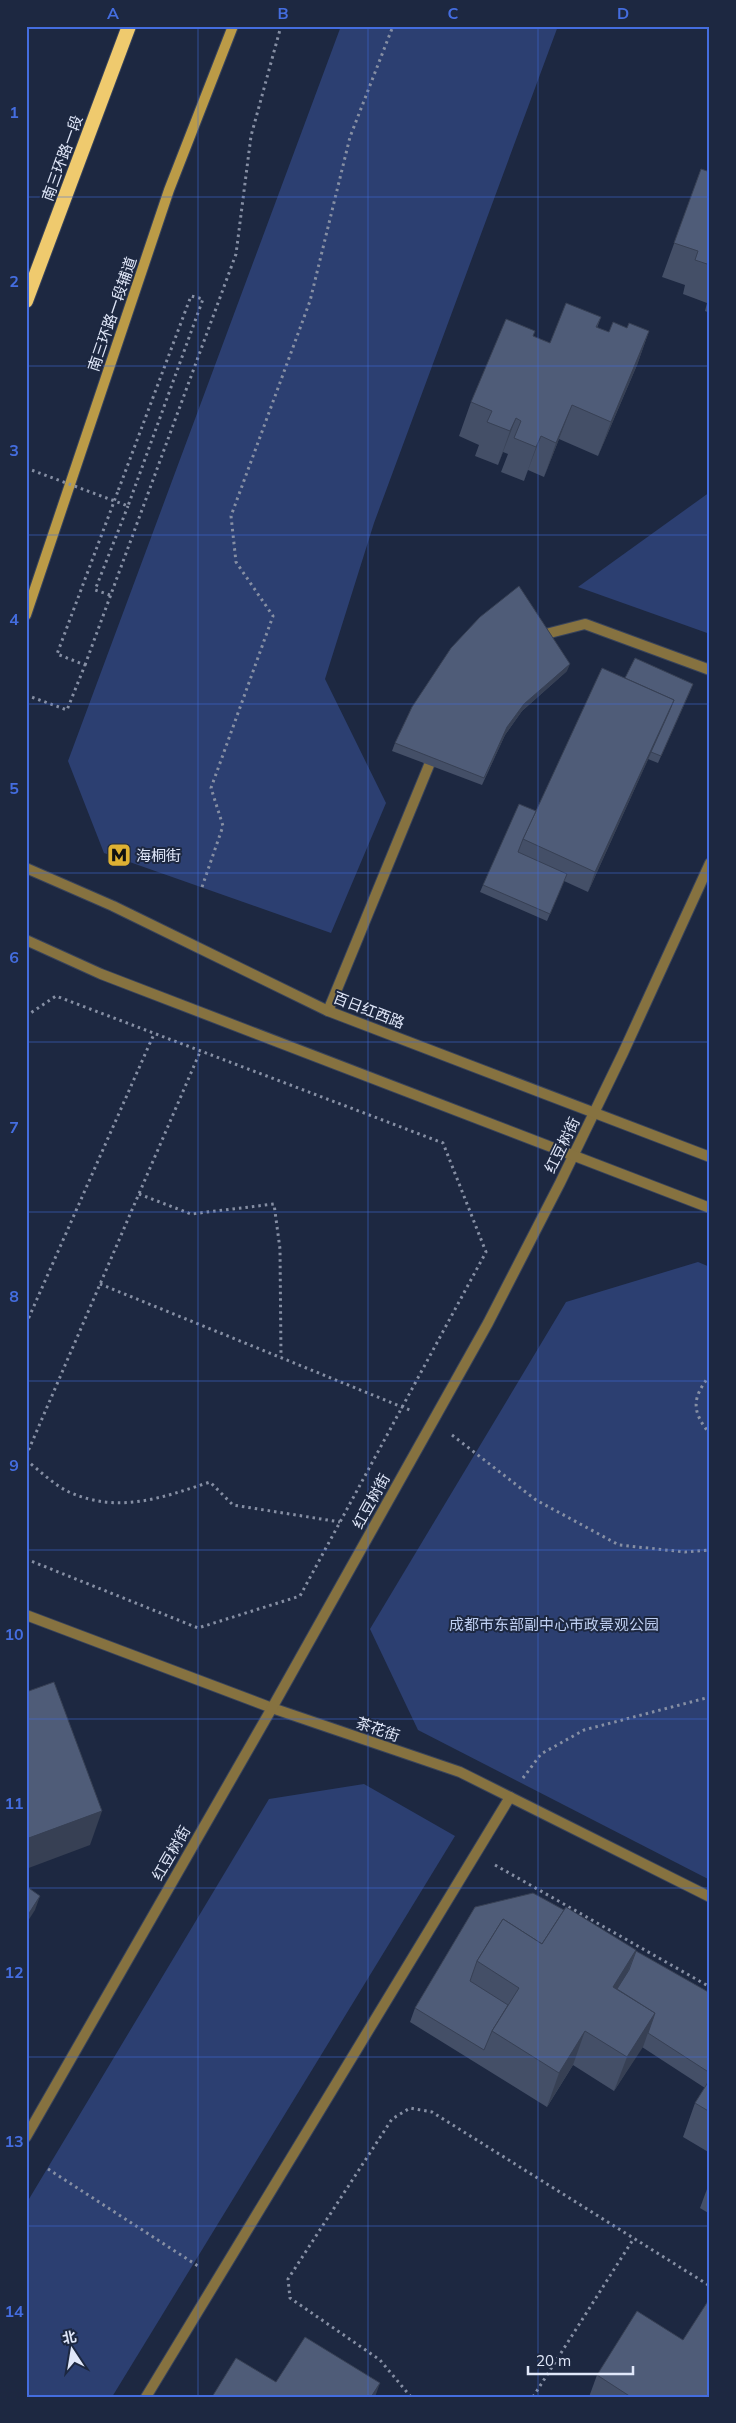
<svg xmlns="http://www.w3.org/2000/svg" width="736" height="2423" font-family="Mulish,'Noto Sans SC',sans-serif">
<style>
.green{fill:#2c3f71}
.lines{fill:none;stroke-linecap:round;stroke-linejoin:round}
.service-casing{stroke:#38435b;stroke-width:12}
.minor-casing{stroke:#38435b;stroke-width:12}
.tertiary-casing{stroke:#38435b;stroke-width:12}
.secondary-casing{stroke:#38435b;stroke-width:12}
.trunk-casing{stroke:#38435b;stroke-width:16}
.path{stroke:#868fa4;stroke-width:3;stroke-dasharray:2.5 4;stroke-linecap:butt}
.service{stroke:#867240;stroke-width:10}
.minor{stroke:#867240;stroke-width:10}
.tertiary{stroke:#867240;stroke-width:10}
.secondary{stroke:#bb9b47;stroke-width:10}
.trunk{stroke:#efca6e;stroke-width:14}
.path-bridge{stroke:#868fa4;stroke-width:3;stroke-dasharray:2.5 4;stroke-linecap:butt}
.wall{fill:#444f67}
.shaded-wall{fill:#374054}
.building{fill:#4f5c78;stroke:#374054}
.grid{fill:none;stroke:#446ddf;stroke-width:1;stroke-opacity:0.55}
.labels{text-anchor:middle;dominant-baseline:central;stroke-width:4;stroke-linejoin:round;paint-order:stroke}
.street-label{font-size:15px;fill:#e0e7f9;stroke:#1d2841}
.poi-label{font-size:15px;fill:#e0e7f9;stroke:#1d2841;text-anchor:start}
.park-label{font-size:15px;fill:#bfcff2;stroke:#1d2841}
.neatline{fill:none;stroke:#446ddf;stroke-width:2}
.grid-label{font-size:16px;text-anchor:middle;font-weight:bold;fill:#446ddf}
</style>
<rect width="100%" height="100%" fill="#1d2841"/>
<g class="green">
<polygon points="341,26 558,26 374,523 325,679 386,803 331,933 104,853 68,761"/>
<polygon points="710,492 710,634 578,587"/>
<polygon points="698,1262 710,1267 710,1880 418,1730 370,1629 566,1302"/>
<polygon points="364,1784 455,1836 112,2397 26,2397 26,2204 269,1799"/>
</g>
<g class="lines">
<g class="service-casing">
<g id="service">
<polyline points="538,636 585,624 710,670"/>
<polyline points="328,1011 434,753"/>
<polyline points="146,2397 510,1797"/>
</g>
</g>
<g class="minor-casing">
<g id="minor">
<polyline points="26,1615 272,1708 460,1772 710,1897"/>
<polyline points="26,2137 272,1708 488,1323 560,1183 623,1053 710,863"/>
</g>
</g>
<g class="tertiary-casing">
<g id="tertiary">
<polyline points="26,868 113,906 328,1011 710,1157"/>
<polyline points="26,940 101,974 710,1208"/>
</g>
</g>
<g class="secondary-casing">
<polyline id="secondary" points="26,615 169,190 233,26"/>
</g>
<g class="trunk-casing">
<polyline id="trunk" points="26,301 129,26"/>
</g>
<g class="path">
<polyline points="110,595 95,590 128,506"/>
<polyline points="85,665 236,254 251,136 281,26"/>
<polyline points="26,695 67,710 85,665 57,654 118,491"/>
<polyline points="202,887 223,826 211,788 273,616 236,562 231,516 310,301 350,137 393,26"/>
<polyline points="26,1016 56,996 443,1143 486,1252 300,1596 198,1628 26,1559"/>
<polyline points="139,1194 191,1214 274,1204 280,1249 281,1357"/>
<polyline points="100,1284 412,1411"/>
<polyline points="26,1324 154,1034"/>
<path d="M710 1375C692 1398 691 1411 710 1434"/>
<polyline points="452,1435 536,1500 619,1545 685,1552 710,1550"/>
<polyline points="26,1456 200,1052"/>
<path d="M26 1460C39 1470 54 1485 69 1492 119 1514 161 1498 210 1482L233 1505 340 1522"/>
<polyline points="523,1778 541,1754 584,1730 710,1697"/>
<polyline points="495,1865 710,1987"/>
<polyline points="48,2169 198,2266"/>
<polyline points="411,2397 380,2360 290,2298 288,2279 392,2119 410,2108 432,2112 710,2286"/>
<polyline points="533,2397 634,2238"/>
</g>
<use href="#service" class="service"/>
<use href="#minor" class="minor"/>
<use href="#tertiary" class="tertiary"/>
<use href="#secondary" class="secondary"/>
<use href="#trunk" class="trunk"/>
<polyline class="path-bridge" points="26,468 128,506 203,299 191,296 118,491"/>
</g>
<g class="wall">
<polygon points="701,169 710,172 710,313 705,311 707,303 683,294 685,285 662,277"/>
<polygon points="601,317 597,328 609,332 627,328 649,331 637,365 598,456 559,439 544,477 528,470 524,481 501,472 508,454 503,452 498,465 475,456 479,445 459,436 471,402 533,336 550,343"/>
<polygon points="567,671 522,711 505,735 482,785 392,751 395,743"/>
<polygon points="625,678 693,684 658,763 648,759 649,757 588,892 564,881 547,921 480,892 483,885 536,811"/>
<polygon points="475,1907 636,1951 710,1993 710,2153 683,2137 695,2103 705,2088 642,2047 614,2091 573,2065 547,2107 410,2022 415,2008"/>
<polygon points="710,2181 710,2214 700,2208"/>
<polygon points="683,2340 710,2397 589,2397 597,2375"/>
</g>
<g class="shaded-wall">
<polygon points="649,331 637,365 598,456 611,422"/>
<polygon points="572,405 559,439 544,477 556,443"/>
<polygon points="516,418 503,452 498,465 510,431"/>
<polygon points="541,436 528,470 524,481 536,447"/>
<polygon points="570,664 567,671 522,711 505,735 482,785 507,727 524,704"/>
<polygon points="693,684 690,692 658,763 661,756"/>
<polygon points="674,700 666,720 588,892 595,872"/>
<polygon points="102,1811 90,1845 26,1869 26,1839"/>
<polygon points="40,1896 35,1910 26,1924 26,1918"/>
<polygon points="636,1950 623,1984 609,2008 613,1987"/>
<polygon points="655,2013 643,2047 614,2091 627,2057"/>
<polygon points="585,2031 573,2065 547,2107 559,2073"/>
<polygon points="380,2383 375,2397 371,2397"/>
</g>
<g class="building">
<polygon points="701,169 710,172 710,265 695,260 698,251 674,243"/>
<polygon points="566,303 601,317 596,327 609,332 613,322 627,328 629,323 649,331 611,422 572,405 556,443 541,436 536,447 514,438 521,421 516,418 510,431 487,422 492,411 471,402 506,319 535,331 533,336 550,343"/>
<polygon points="519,586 570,664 524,704 507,727 484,778 395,743 412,707 451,648 480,617"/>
<polygon points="635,658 693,684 661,756 651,752 669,712 674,700 625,678"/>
<polygon points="602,668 674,700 595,872 523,839"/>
<polygon points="519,804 536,811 523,839 518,852 567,874 550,914 483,885"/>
<polygon points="54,1682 102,1811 26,1839 26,1692"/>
<polygon points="26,1886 40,1896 26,1918"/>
<polygon points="533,1893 564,1910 542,1944 503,1919 477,1961 470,1981 508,2005 492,2031 484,2050 415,2008 475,1907"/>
<polygon points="566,1907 636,1950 613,1987 655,2013 627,2057 585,2031 559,2073 492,2031 519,1988 477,1961 503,1919 542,1944"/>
<polygon points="636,1951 710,1993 710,2073 648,2033 655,2013 617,1989 629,1970"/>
<polygon points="710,2079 710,2112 695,2103"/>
<polygon points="710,2298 710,2397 631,2397 597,2375 637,2311 683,2340"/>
<polygon points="305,2337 380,2383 371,2397 212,2397 236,2358 276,2382"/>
</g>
<path class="grid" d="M198 26V2397M368 26V2397M538 26V2397M26 197H710M26 366H710M26 535H710M26 704H710M26 873H710M26 1042H710M26 1212H710M26 1381H710M26 1550H710M26 1719H710M26 1888H710M26 2057H710M26 2226H710"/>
<defs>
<g id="metro-square" transform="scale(1.25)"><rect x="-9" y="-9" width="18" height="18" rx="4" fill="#deb133" stroke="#1d2841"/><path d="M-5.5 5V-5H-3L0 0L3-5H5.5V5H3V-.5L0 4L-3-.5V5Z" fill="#111"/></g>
</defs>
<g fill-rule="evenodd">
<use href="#metro-square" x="119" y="855"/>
</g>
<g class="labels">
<g class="street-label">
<text transform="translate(62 158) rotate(-70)">南三环路一段</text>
<text transform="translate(112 314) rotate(-71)">南三环路一段辅道</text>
<text transform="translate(369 1010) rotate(21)">百日红西路</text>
<text transform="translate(562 1145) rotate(-64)">红豆树街</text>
<text transform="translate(371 1501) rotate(-61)">红豆树街</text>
<text transform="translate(378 1729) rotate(19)">茶花街</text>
<text transform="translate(171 1853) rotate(-60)">红豆树街</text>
</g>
<g class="poi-label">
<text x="136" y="855">海桐街</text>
</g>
<g class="park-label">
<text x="554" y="1624">成都市东部副中心市政景观公园</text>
</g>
</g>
<rect width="736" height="2423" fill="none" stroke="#1d2841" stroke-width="55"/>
<g transform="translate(72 2350) rotate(348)" stroke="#1d2841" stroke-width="4" paint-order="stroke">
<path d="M0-4L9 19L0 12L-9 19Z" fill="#e0e7f9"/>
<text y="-8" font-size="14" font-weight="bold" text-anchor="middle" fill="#e0e7f9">北</text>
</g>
<path d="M528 2366v8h105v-8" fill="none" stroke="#e0e7f9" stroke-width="2.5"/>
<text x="536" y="2366" font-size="15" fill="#e0e7f9" stroke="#1d2841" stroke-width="4" paint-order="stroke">20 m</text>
<rect x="28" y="28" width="680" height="2368" class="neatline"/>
<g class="grid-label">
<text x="113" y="19">A</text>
<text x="283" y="19">B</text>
<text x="453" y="19">C</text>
<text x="623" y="19">D</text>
<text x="14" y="118">1</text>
<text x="14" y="287">2</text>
<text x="14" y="456">3</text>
<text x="14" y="625">4</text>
<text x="14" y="794">5</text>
<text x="14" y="963">6</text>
<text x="14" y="1133">7</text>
<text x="14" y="1302">8</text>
<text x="14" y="1471">9</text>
<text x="14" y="1640">10</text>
<text x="14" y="1809">11</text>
<text x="14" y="1978">12</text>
<text x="14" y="2147">13</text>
<text x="14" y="2317">14</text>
</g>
</svg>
